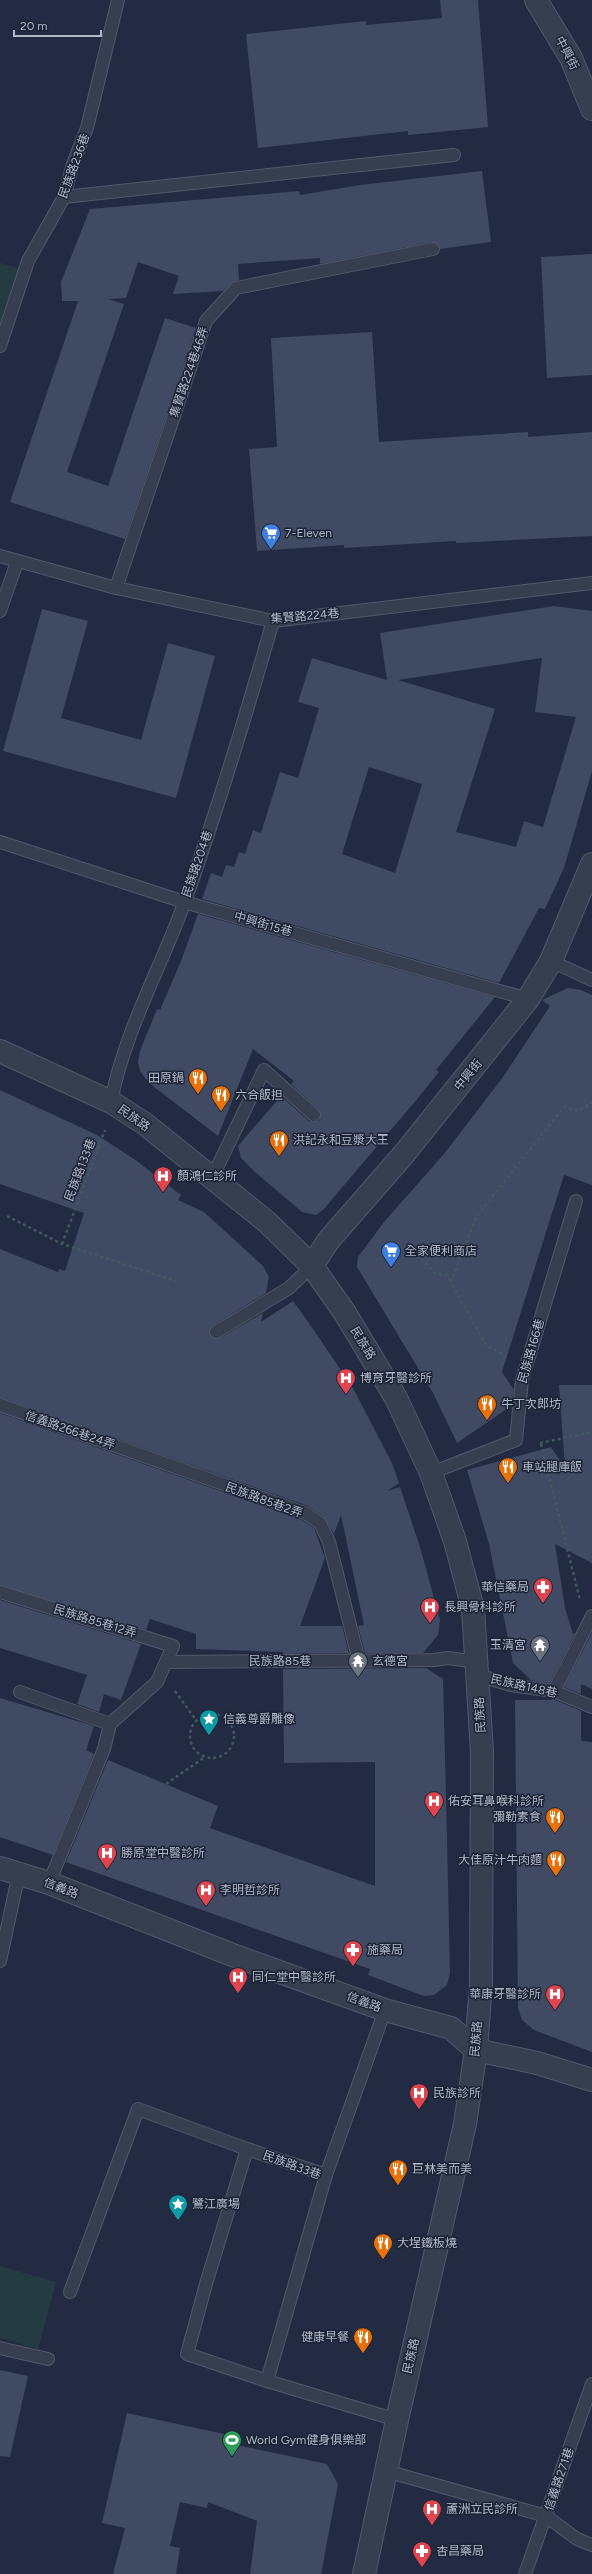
<svg xmlns="http://www.w3.org/2000/svg" width="592" height="2574" font-family="Figtree,'Noto Sans TC',sans-serif">
<style>
.green{fill:#243b42}
.building{fill:#404a63;fill-rule:evenodd}
.lines{fill:none;stroke-linecap:round;stroke-linejoin:round}
.service-casing{stroke:#51596b;stroke-width:14}
.minor-casing{stroke:#51596b;stroke-width:24}
.tertiary-casing{stroke:#51596b;stroke-width:24}
.path{stroke:#42585e;stroke-width:2.5;stroke-dasharray:3 3;stroke-linecap:butt}
.service{stroke:#363e50;stroke-width:12}
.minor{stroke:#363e50;stroke-width:22}
.tertiary{stroke:#363e50;stroke-width:22}
.labels{text-anchor:middle;dominant-baseline:central;stroke-width:3;stroke-linejoin:round;paint-order:stroke}
.street-label{font-size:12px;fill:#b2b9cb;stroke:#1b2335}
.poi-label{font-size:12px;fill:#b2b9cb;stroke:#1b2335;text-anchor:start}
</style>
<rect width="100%" height="100%" fill="#222b41"/>
<g class="green">
<polygon points="0,263 19,268 4,323 0,322"/>
<polygon points="0,2266 56,2282 38,2349 0,2338"/>
</g>
<g class="building">
<polygon points="440,0 478,0 488,127 408,135 408,131 258,148 246,34 366,21 366,25 442,18"/>
<polygon points="482,171 491,242 440,249 438,244 432,242 320,264 320,258 238,264 239,280 231,283 223,291 173,294 179,276 138,262 126,298 108,299 124,304 67,472 108,486 165,318 196,328 125,539 10,502 78,301 62,301 61,282 90,209 299,191 300,195 360,185"/>
<polygon points="592,254 592,375 547,378 541,257"/>
<polygon points="372,332 379,442 528,432 528,437 592,432 592,536 456,543 456,541 344,548 344,545 257,551 249,449 277,447 271,338"/>
<path d="M554 606 592 611V771L564 868 545 909 539 908 499 983 202 899 211 873 222 877 226 865 234 867 239 852 245 854 253 830 261 833 280 772 298 778 319 708 298 702 312 658 387 680 380 633ZM542 658 535 712 576 717 543 827 524 821 516 847 456 832 495 709 398 680ZM369 767 422 784 395 873 342 854Z"/>
<polygon points="42,609 88,621 61,718 141,740 168,643 215,656 176,798 3,751"/>
<polygon points="198,914 495,997 436,1070 439,1072 418,1098 323,1210 316,1215 302,1212 254,1171 241,1158 238,1146 281,1096 309,1121 316,1122 320,1120 319,1110 291,1084 294,1081 253,1049 218,1136 149,1083 140,1071 138,1062 140,1051 157,1009 160,1010 181,961"/>
<polygon points="568,988 581,990 592,995 592,1185 564,1175 502,1372 514,1390 511,1406 457,1443 433,1393 357,1267 358,1257 384,1222 444,1154 503,1077 550,1006 542,1000"/>
<polygon points="0,1090 97,1135 134,1159 181,1195 178,1200 204,1212 263,1266 269,1277 266,1293 212,1326 209,1333 212,1338 220,1338 263,1313 261,1322 293,1301 311,1326 353,1388 392,1463 399,1483 387,1491 400,1487 420,1547 440,1620 438,1635 423,1653 365,1653 358,1626 364,1625 341,1515 334,1534 324,1517 308,1506 0,1398 0,1249 58,1272 59,1269 65,1271 84,1213 0,1184"/>
<polygon points="559,1385 592,1385 592,1563 555,1544 565,1608 573,1634 575,1633 550,1683 531,1680 513,1663 489,1544 467,1470 551,1447 565,1468"/>
<polygon points="0,1413 302,1520 314,1528 325,1558 300,1626 342,1626 349,1653 283,1654 283,1652 196,1649 196,1634 150,1619 146,1630 0,1585"/>
<polygon points="0,1600 141,1644 121,1700 104,1694 99,1712 77,1704 87,1675 0,1648"/>
<polygon points="592,1633 592,1689 581,1684 581,1694 564,1687"/>
<polygon points="426,1668 443,1679 446,1795 450,1973 447,1985 434,1995 424,1996 368,1975 370,1969 66,1862 108,1760 218,1806 210,1828 375,1886 375,1762 284,1763 283,1669"/>
<polygon points="0,1698 94,1726 86,1750 94,1754 53,1855 0,1837"/>
<polygon points="551,1698 581,1711 581,1741 592,1742 592,2052 534,2030 522,2020 518,2008 515,1700 552,1700"/>
<polygon points="0,2370 28,2376 10,2457 0,2456"/>
<polygon points="127,2413 224,2434 222,2442 327,2464 338,2484 321,2574 250,2574 257,2521 208,2502 207,2508 180,2502 170,2546 180,2548 176,2574 113,2574 125,2528 102,2523"/>
</g>
<g class="lines">
<g class="service-casing">
<g id="service">
<polyline points="64,197 454,155"/>
<polyline points="0,346 28,261 64,197 73,164 87,128 118,0"/>
<polyline points="0,556 116,588 273,621 592,583"/>
<polyline points="116,588 206,321 236,288 433,249"/>
<polyline points="0,611 17,562"/>
<polyline points="0,842 184,902 528,999"/>
<polyline points="551,961 592,980"/>
<path d="M111 1102C124 1032 161 968 185 901 218 809 246 715 273 621"/>
<polyline points="213,1176 264,1070 314,1115"/>
<polyline points="216,1332 289,1288 312,1266"/>
<polyline points="0,1405 305,1513 320,1523 329,1542 359,1661"/>
<polyline points="431,1473 516,1440 522,1380 576,1201"/>
<polyline points="0,1592 173,1646 157,1682 110,1724 104,1749 49,1883"/>
<polyline points="167,1662 434,1660 448,1658 477,1662"/>
<polyline points="478,1675 511,1685 554,1691 592,1707"/>
<polyline points="554,1691 592,1616"/>
<polyline points="20,1692 110,1724"/>
<polyline points="0,1961 19,1873"/>
<polyline points="247,2149 206,2284 187,2354 267,2381"/>
<polyline points="326,2175 385,2010"/>
<polyline points="70,2292 138,2109 247,2149 326,2175 267,2381 397,2420"/>
<polyline points="0,2348 48,2359"/>
<polyline points="386,2471 546,2516 577,2539 592,2545"/>
<polyline points="525,2574 592,2384"/>
</g>
</g>
<g class="minor-casing">
<g id="minor">
<polyline points="536,0 571,58 592,109"/>
<polyline points="312,1266 328,1241 404,1154 528,999 551,961 592,864"/>
</g>
</g>
<g class="tertiary-casing">
<g id="tertiary">
<polyline points="0,1051 111,1102 145,1124 267,1222 312,1266 345,1313 396,1398 431,1473 455,1541 473,1609 482,1752 481,1983 476,2050 465,2124 397,2420 364,2574"/>
<polyline points="0,1868 49,1883 230,1954 385,2010 451,2028 476,2050 537,2063 592,2080"/>
</g>
</g>
<g class="path">
<polyline points="7,1216 62,1244 176,1281"/>
<polyline points="62,1244 105,1130"/>
<polyline points="417,1254 435,1273 447,1275 451,1282"/>
<polyline points="505,1359 502,1354 486,1345 451,1282 476,1217 564,1107 579,1111 592,1102"/>
<polyline points="540,1443 592,1432"/>
<polyline points="541,1444 580,1600"/>
<polyline points="175,1691 196,1720"/>
<circle cx="212" cy="1736" r="22"/>
<polyline points="166,1784 205,1757"/>
</g>
<use href="#service" class="service"/>
<use href="#minor" class="minor"/>
<use href="#tertiary" class="tertiary"/>
</g>
<defs>
<g id="supermarket-pin" transform="scale(1)"><path d="M0 17L-7.5 6A9.5 9.5 0 1 1 7.5 6Z" fill="#3f7fe0" stroke="#1b2335"/><path d="M-6-5.5h2.5l.6 2H6L4.5 2H-2.5L-4.4-4H-6ZM-1.5 3.2a1.3 1.3 0 1 0 .1 0ZM3 3.2a1.3 1.3 0 1 0 .1 0Z" fill="#fff"/></g>
<g id="restaurant-pin" transform="scale(1)"><path d="M0 17L-7.5 6A9.5 9.5 0 1 1 7.5 6Z" fill="#e8710a" stroke="#1b2335"/><path d="M-5-6h1v4h1v-4h1v4h1v-4h1v5L-1.5 .5V6h-2V.5L-5-1ZM5-6V6H3V1.5H1.5Q1.5-4 5-6Z" fill="#fff"/></g>
<g id="hospital-pin" transform="scale(1)"><path d="M0 17L-7.5 6A9.5 9.5 0 1 1 7.5 6Z" fill="#e0444e" stroke="#1b2335"/><path d="M-5-5h3v3.5h4V-5h3V5h-3V1.5h-4V5h-3Z" fill="#fff"/></g>
<g id="pharmacy-pin" transform="scale(1)"><path d="M0 17L-7.5 6A9.5 9.5 0 1 1 7.5 6Z" fill="#e0444e" stroke="#1b2335"/><path d="M-2-6h4v4h4v4h-4v4h-4v-4h-4v-4h4Z" fill="#fff"/></g>
<g id="temple-pin" transform="scale(1)"><path d="M0 17L-7.5 6A9.5 9.5 0 1 1 7.5 6Z" fill="#6b7280" stroke="#1b2335"/><path d="M0-6L5-2H3V0L6.5 2.5H4V6H1.5V3h-3V6H-4V2.5H-6.5L-3 0V-2H-5Z" fill="#fff"/></g>
<g id="sight-pin" transform="scale(1)"><path d="M0 17L-7.5 6A9.5 9.5 0 1 1 7.5 6Z" fill="#0f9aa8" stroke="#1b2335"/><path d="M0-6L1.8-2.2L6-1.7L2.9 1.2L3.7 5.4L0 3.3L-3.7 5.4L-2.9 1.2L-6-1.7L-1.8-2.2Z" fill="#fff"/></g>
<g id="stadium-pin" transform="scale(1)"><path d="M0 17L-7.5 6A9.5 9.5 0 1 1 7.5 6Z" fill="#2e9e5b" stroke="#1b2335"/><path d="M0-5a6.5 5 0 1 0 0 10a6.5 5 0 1 0 0-10ZM-3.5-1.8h7v3.6h-7Z" fill="#fff"/></g>
</defs>
<g fill-rule="evenodd">
<use href="#supermarket-pin" x="271" y="533"/>
<use href="#restaurant-pin" x="198" y="1078"/>
<use href="#restaurant-pin" x="221" y="1095"/>
<use href="#restaurant-pin" x="279" y="1140"/>
<use href="#hospital-pin" x="163" y="1176"/>
<use href="#supermarket-pin" x="391" y="1251"/>
<use href="#hospital-pin" x="346" y="1378"/>
<use href="#restaurant-pin" x="487" y="1404"/>
<use href="#restaurant-pin" x="508" y="1467"/>
<use href="#pharmacy-pin" x="543" y="1587"/>
<use href="#hospital-pin" x="430" y="1607"/>
<use href="#temple-pin" x="540" y="1645"/>
<use href="#temple-pin" x="358" y="1661"/>
<use href="#sight-pin" x="209" y="1719"/>
<use href="#hospital-pin" x="434" y="1801"/>
<use href="#restaurant-pin" x="555" y="1817"/>
<use href="#hospital-pin" x="107" y="1853"/>
<use href="#restaurant-pin" x="556" y="1860"/>
<use href="#hospital-pin" x="206" y="1890"/>
<use href="#pharmacy-pin" x="353" y="1950"/>
<use href="#hospital-pin" x="238" y="1977"/>
<use href="#hospital-pin" x="555" y="1994"/>
<use href="#hospital-pin" x="419" y="2093"/>
<use href="#restaurant-pin" x="398" y="2169"/>
<use href="#sight-pin" x="178" y="2204"/>
<use href="#restaurant-pin" x="383" y="2243"/>
<use href="#restaurant-pin" x="363" y="2337"/>
<use href="#stadium-pin" x="232" y="2440"/>
<use href="#hospital-pin" x="432" y="2509"/>
<use href="#pharmacy-pin" x="422" y="2551"/>
</g>
<g class="labels">
<g class="street-label">
<text transform="translate(567 53) rotate(62)">中興街</text>
<text transform="translate(74 166) rotate(-70)">民族路236巷</text>
<text transform="translate(189 372) rotate(-71)">集賢路224巷46弄</text>
<text transform="translate(305 616) rotate(-5)">集賢路224巷</text>
<text transform="translate(197 864) rotate(-71)">民族路204巷</text>
<text transform="translate(263 924) rotate(16)">中興街15巷</text>
<text transform="translate(468 1075) rotate(-51)">中興街</text>
<text transform="translate(134 1118) rotate(35)">民族路</text>
<text transform="translate(80 1170) rotate(-69)">民族路133巷</text>
<text transform="translate(363 1343) rotate(59)">民族路</text>
<text transform="translate(531 1351) rotate(-74)">民族路166巷</text>
<text transform="translate(70 1430) rotate(19)">信義路266巷24弄</text>
<text transform="translate(264 1500) rotate(20)">民族路85巷2弄</text>
<text transform="translate(95 1621) rotate(17)">民族路85巷12弄</text>
<text x="280" y="1661">民族路85巷</text>
<text transform="translate(524 1686) rotate(13)">民族路148巷</text>
<text transform="translate(480 1715) rotate(-93)">民族路</text>
<text transform="translate(61 1888) rotate(21)">信義路</text>
<text transform="translate(364 2002) rotate(20)">信義路</text>
<text transform="translate(476 2039) rotate(-85)">民族路</text>
<text transform="translate(292 2165) rotate(20)">民族路33巷</text>
<text transform="translate(411 2356) rotate(-77)">民族路</text>
<text transform="translate(559 2479) rotate(-71)">信義路271巷</text>
</g>
<g class="poi-label">
<text x="285" y="533">7-Eleven</text>
<text x="184" y="1078" text-anchor="end">田原鍋</text>
<text x="235" y="1095">六合飯担</text>
<text x="293" y="1140">洪記永和豆漿大王</text>
<text x="177" y="1176">顏鴻仁診所</text>
<text x="405" y="1251">全家便利商店</text>
<text x="360" y="1378">博育牙醫診所</text>
<text x="501" y="1404">牛丁次郎坊</text>
<text x="522" y="1467">車站腿庫飯</text>
<text x="529" y="1587" text-anchor="end">華信藥局</text>
<text x="444" y="1607">長興骨科診所</text>
<text x="526" y="1645" text-anchor="end">玉清宮</text>
<text x="372" y="1661">玄德宮</text>
<text x="223" y="1719">信義尊爵雕像</text>
<text x="448" y="1801">佑安耳鼻喉科診所</text>
<text x="541" y="1817" text-anchor="end">彌勒素食</text>
<text x="121" y="1853">勝原堂中醫診所</text>
<text x="542" y="1860" text-anchor="end">大佳原汁牛肉麵</text>
<text x="220" y="1890">李明哲診所</text>
<text x="367" y="1950">施藥局</text>
<text x="252" y="1977">同仁堂中醫診所</text>
<text x="541" y="1994" text-anchor="end">華康牙醫診所</text>
<text x="433" y="2093">民族診所</text>
<text x="412" y="2169">巨林美而美</text>
<text x="192" y="2204">鷺江廣場</text>
<text x="397" y="2243">大埕鐵板燒</text>
<text x="349" y="2337" text-anchor="end">健康早餐</text>
<text x="246" y="2440">World Gym健身俱樂部</text>
<text x="446" y="2509">蘆洲立民診所</text>
<text x="436" y="2551">杏昌藥局</text>
</g>
</g>
<path d="M14 30v6h87v-6" fill="none" stroke="#b2b9cb" stroke-width="2"/>
<text x="20" y="30" font-size="12" fill="#b2b9cb" stroke="#1b2335" stroke-width="3" paint-order="stroke">20 m</text>
</svg>
